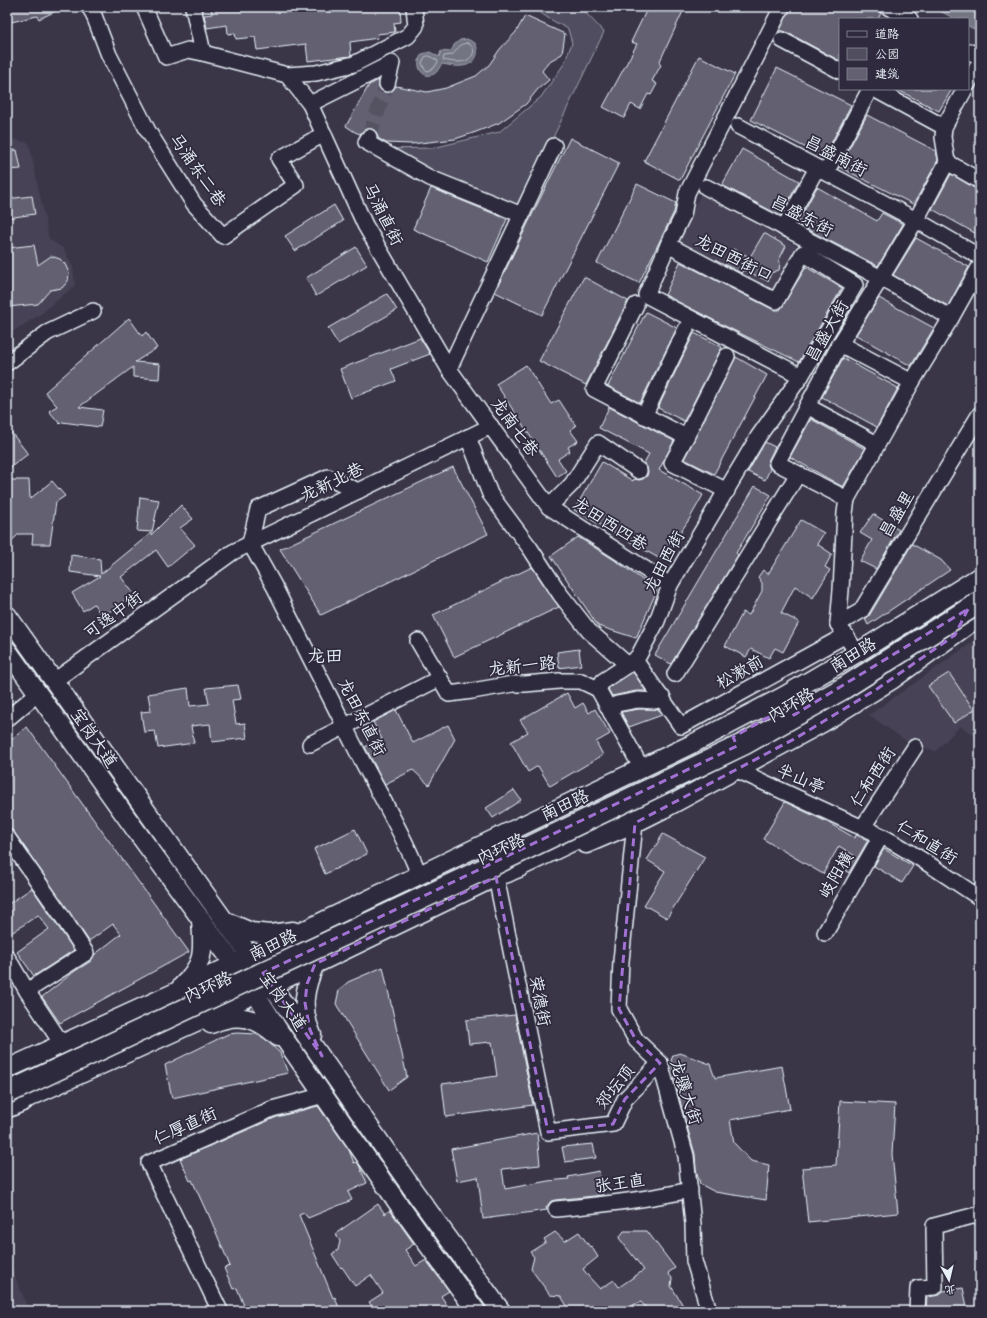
<svg xmlns="http://www.w3.org/2000/svg" width="987" height="1318" font-family="Caveat,'LXGW WenKai TC',sans-serif">
<style>
.built{fill:#464354}
.green{fill:#504e5f;stroke:#9ca0ac}
.water{fill:#737482;stroke:#a2a6b1}
.lines{fill:none;stroke-linecap:round;stroke-linejoin:round}
.shore{stroke:#b9bfc9;stroke-width:1}
.building{fill:#636171;stroke:#e8f1f8}
.minor-tunnel{stroke:#545262;stroke-width:15;stroke-dasharray:15 8;stroke-linecap:butt}
.minor-casing{stroke:#e8f1f8;stroke-width:18}
.major-casing{stroke:#e8f1f8;stroke-width:21}
.highway-casing{stroke:#e8f1f8;stroke-width:24}
.minor{stroke:#2f2a3d;stroke-width:15}
.major{stroke:#2f2a3d;stroke-width:18}
.highway{stroke:#2f2a3d;stroke-width:21}
.highway-bridge-casing{stroke:#e8f1f8;stroke-width:24;stroke-linecap:butt}
.highway-bridge{stroke:#2f2a3d;stroke-width:21}
.marked{fill:none;stroke:#a171d3;stroke-width:3;stroke-dasharray:8 5;stroke-linejoin:round}
.labels{text-anchor:middle;dominant-baseline:central;stroke-width:3.5;stroke-linejoin:round;paint-order:stroke}
.street-label{font-size:17px;fill:#e8f1f8;stroke:#2f2a3d}
.neighbourhood-label{font-size:18px;fill:#e8f1f8;stroke:#2f2a3d}
</style>
<rect width="100%" height="100%" fill="#3a3648"/>
<filter id="ink" filterUnits="userSpaceOnUse"><feTurbulence type="fractalNoise" baseFrequency=".025" numOctaves="2"/><feDisplacementMap in="SourceGraphic" scale="8" xChannelSelector="R" yChannelSelector="G"/><feConvolveMatrix kernelMatrix="1 2 1 2 8 2 1 2 1" color-interpolation-filters="sRGB"/></filter>
<g filter="url(#ink)">
<g class="built">
<polygon points="7,138 29,143 49,239 63,248 73,267 75,285 41,314 7,335"/>
<polygon points="701,193 796,246 772,292 677,243"/>
<polygon points="980,637 980,740 960,726 936,751 915,747 869,715"/>
<polygon points="7,1256 29,1311 7,1311"/>
</g>
<polygon class="green" points="553,8 583,10 604,32 518,210 447,180 386,149 433,148 499,132 541,97 564,64 572,43 568,29 548,18 538,11"/>
<g class="water">
<polygon points="933,7 980,7 980,32 968,26 968,19 955,19"/>
<path d="M467 39 475 43C481 53 475 65 462 66 456 67 449 65 442 64 439 67 438 72 434 74 422 80 414 65 422 54L430 52 439 57 441 51 450 52 453 48 454 45 460 40Z"/>
</g>
<g class="lines">
<g class="shore">
<path d="M467 43C478 47 474 58 465 61 459 63 448 61 443 60L444 56 452 55C458 50 458 44 467 43Z"/>
<polygon points="429,56 437,60 438,62 434,68 428,71 425,70 422,63 425,57"/>
</g>
</g>
<g class="building">
<polygon points="7,7 63,7 58,9 58,10 39,19 37,16 7,23"/>
<polygon points="211,7 297,7 298,12 340,7 400,7 401,22 394,23 395,32 377,34 378,38 350,42 351,56 308,61 306,44 257,50 255,37 236,39 235,33 228,34 227,25 207,28 204,15 212,14"/>
<polygon points="648,7 685,7 659,63 661,65 652,81 657,84 651,95 648,94 640,109 631,104 624,118 603,107 637,44 631,42"/>
<polygon points="791,7 870,7 881,13 878,19 840,19 840,61 786,32 780,30"/>
<polygon points="525,16 565,34 562,54 548,62 542,71 549,80 538,89 526,104 499,123 476,132 455,139 411,144 386,143 378,138 377,133 373,129 370,128 365,129 360,134 355,132 346,126 369,85 379,80 379,87 381,90 385,93 389,93 393,90 396,86 427,92 446,88 476,76 489,65 500,49 516,32"/>
<polygon points="699,56 735,74 680,180 644,161"/>
<polygon points="777,68 851,105 824,157 751,120"/>
<polygon points="896,89 952,89 939,111"/>
<polygon points="867,115 936,151 938,160 916,200 915,200 913,204 839,167"/>
<polygon points="570,138 619,163 542,315 495,292 532,215"/>
<polygon points="742,149 799,181 781,216 722,185"/>
<polygon points="17,150 21,169 7,170 7,151"/>
<polygon points="951,174 976,189 980,190 980,236 932,209"/>
<polygon points="637,184 676,203 674,212 639,283 597,263"/>
<polygon points="817,187 877,221 882,213 903,224 878,266 797,224"/>
<polygon points="431,188 507,219 488,262 413,229"/>
<polygon points="32,196 35,214 7,218 7,199"/>
<polygon points="334,205 343,221 295,251 285,236"/>
<polygon points="764,233 786,246 779,260 780,263 779,270 771,273 768,281 744,270 741,273 725,265 733,249 750,257"/>
<polygon points="916,238 969,267 948,306 893,275"/>
<polygon points="34,245 38,265 51,256 60,259 65,264 69,273 68,281 62,288 50,290 38,304 7,307 7,248"/>
<polygon points="356,247 367,265 316,296 306,278"/>
<polygon points="680,262 772,309 776,310 780,310 806,267 842,288 799,362 727,327 665,295"/>
<polygon points="584,277 628,301 586,385 539,361"/>
<polygon points="387,294 397,310 338,344 328,328"/>
<polygon points="879,298 934,328 911,366 856,335"/>
<polygon points="646,312 677,328 640,403 608,386"/>
<polygon points="129,318 142,336 146,332 157,348 135,362 160,364 159,379 133,377 133,367 79,407 103,410 100,427 62,422 60,424 49,411 57,406 45,392"/>
<polygon points="694,333 722,347 684,421 658,408"/>
<polygon points="420,338 430,354 391,369 396,381 351,398 340,369"/>
<polygon points="736,357 767,375 714,474 684,459"/>
<polygon points="843,358 898,388 877,427 822,397"/>
<polygon points="526,365 551,404 559,400 576,426 570,430 578,441 568,447 570,451 558,459 566,471 557,477 496,384"/>
<polygon points="609,407 674,441 659,470 703,495 690,518 662,560 574,510 602,462 633,481 634,479 639,480 643,479 647,476 648,472 647,467 644,463 649,454 599,428"/>
<polygon points="811,419 865,449 843,487 790,457"/>
<polygon points="7,427 28,454 7,470"/>
<polygon points="765,442 775,447 769,459 768,464 770,469 765,480 748,472"/>
<polygon points="453,467 488,534 321,615 280,549"/>
<polygon points="7,480 29,480 30,499 52,481 65,496 56,502 50,544 32,544 33,534 19,534 7,545"/>
<polygon points="755,486 771,495 736,553 738,555 671,664 655,655"/>
<polygon points="140,497 159,500 152,532 137,531"/>
<polygon points="181,505 193,519 180,528 195,545 168,567 156,550 121,577 134,594 102,617 94,604 83,611 72,593 100,576 70,572 71,555 100,559 101,574 151,533 151,535"/>
<polygon points="873,514 899,530 876,569 860,561 872,540 860,533"/>
<polygon points="801,520 824,533 817,544 832,554 825,567 830,570 813,598 795,586 781,613 799,622 783,652 775,648 769,658 751,649 746,657 725,646 743,612 749,615 762,591 762,583 758,577 763,570 768,574"/>
<polygon points="578,537 613,559 657,590 636,638 598,626 551,556"/>
<polygon points="912,544 941,560 950,570 868,625 865,619 869,616"/>
<polygon points="532,567 559,607 454,657 433,615"/>
<polygon points="579,649 581,665 559,668 557,652"/>
<polygon points="633,672 646,691 636,691 612,696 608,689 610,687"/>
<polygon points="949,673 974,710 954,723 928,686"/>
<polygon points="238,685 241,699 232,700 236,724 245,723 247,738 212,742 210,724 191,726 194,743 158,748 155,731 144,732 141,712 151,711 148,694 188,688 190,706 209,704 206,688"/>
<polygon points="567,693 575,708 583,703 589,713 595,709 610,734 596,742 603,755 550,786 538,766 528,772 511,742 528,732 520,720"/>
<polygon points="639,709 658,709 662,715 629,727 621,712"/>
<polygon points="396,710 413,743 448,725 455,739 429,785 413,770 385,784 365,747 382,739 373,722"/>
<polygon points="27,727 189,952 60,1023 42,997 75,971 91,961 94,955 121,934 113,924 89,941 14,832 11,829 7,828 7,743"/>
<polygon points="514,790 521,800 493,818 486,808"/>
<polygon points="785,802 827,822 855,838 856,835 868,840 849,873 846,871 855,856 839,846 823,874 763,839"/>
<polygon points="355,829 367,854 325,874 314,849"/>
<polygon points="663,834 705,857 667,918 644,905 665,871 647,860"/>
<polygon points="884,849 913,866 902,883 874,866"/>
<polygon points="32,888 74,950 34,976 17,952 49,929 38,915 7,936 7,905"/>
<polygon points="383,967 407,1077 389,1090 336,1004 339,990 348,982"/>
<polygon points="515,1015 533,1105 446,1117 442,1084 497,1076 492,1042 469,1044 466,1020"/>
<polygon points="237,1033 256,1034 264,1038 280,1053 288,1073 172,1098 165,1065 228,1034"/>
<polygon points="680,1053 710,1064 715,1078 782,1066 790,1109 730,1120 734,1143 751,1161 769,1165 766,1200 715,1192 700,1184 696,1169 695,1154 682,1109 671,1061 673,1055"/>
<polygon points="840,1101 895,1104 892,1154 898,1213 808,1222 802,1168 836,1165"/>
<polygon points="318,1106 349,1150 354,1163 357,1162 358,1163 367,1183 348,1192 352,1200 308,1218 304,1213 299,1215 333,1298 335,1297 340,1311 246,1311 237,1288 233,1289 224,1268 230,1266 208,1213 207,1213 192,1180 190,1181 180,1159 277,1117"/>
<polygon points="537,1133 540,1165 502,1169 505,1189 548,1181 569,1179 568,1177 599,1171 603,1195 555,1200 551,1201 548,1205 546,1207 547,1210 483,1219 478,1177 457,1181 451,1149"/>
<polygon points="593,1144 596,1158 565,1162 562,1147"/>
<polygon points="378,1204 385,1214 390,1210 414,1244 405,1250 416,1266 426,1260 449,1291 441,1296 451,1311 396,1311 393,1306 386,1311 375,1311 369,1302 383,1293 371,1275 355,1286 342,1267 341,1268 332,1254 338,1250 340,1241 335,1234"/>
<polygon points="624,1231 647,1231 675,1268 668,1273 672,1278 671,1286 684,1307 678,1311 649,1311 641,1302 633,1305 625,1311 570,1311 561,1296 550,1295 531,1269 534,1257 530,1252 546,1242 544,1239 555,1232 565,1241 579,1232 590,1247 591,1246 598,1257 583,1269 589,1277 600,1289 614,1280 619,1287 644,1270 619,1238"/>
<polygon points="963,1288 968,1311 926,1311 927,1297 940,1295 943,1291"/>
</g>
<g class="lines">
<polyline class="minor-tunnel" points="369,137 387,84"/>
<g class="minor-casing">
<g id="minor">
<polyline points="89,7 93,13 109,55 148,131 194,204 223,236 296,185 279,159 324,134"/>
<polyline points="144,7 166,57 188,50 203,53 287,75 310,104 365,225 449,369 549,507 670,585"/>
<polyline points="193,7 203,53"/>
<polyline points="888,7 910,19"/>
<polyline points="782,40 840,71"/>
<polyline points="968,51 980,57"/>
<polyline points="287,75 316,73 354,64 408,36 416,26 414,7"/>
<polyline points="968,84 980,62"/>
<polyline points="310,104 392,63 387,84"/>
<polyline points="738,126 916,220 980,257"/>
<polyline points="944,127 965,89"/>
<polyline points="369,137 366,142 430,178 522,215"/>
<polyline points="947,162 980,181"/>
<polyline points="826,173 870,89"/>
<polyline points="706,187 881,278 951,318"/>
<polyline points="784,228 817,168"/>
<polyline points="668,245 646,295 801,376"/>
<polyline points="636,305 594,389 686,437 672,463 727,491"/>
<polyline points="840,344 912,382"/>
<polyline points="7,363 47,333 93,311"/>
<polyline points="449,369 554,146"/>
<polyline points="807,406 877,444"/>
<polyline points="644,416 686,329"/>
<polyline points="468,437 490,494 530,548 560,594 589,631 628,665"/>
<polyline points="686,437 727,356"/>
<path d="M358 491 328 477 258 509 250 543 274 586 345 727C367 774 396 818 416 867"/>
<polyline points="847,499 777,463 840,344 881,278 916,220 947,162 943,137 944,127 874,89"/>
<polyline points="549,507 572,484 598,443 639,471"/>
<polyline points="838,624 861,611 980,414"/>
<polyline points="418,641 449,694 472,691 513,684 525,684 559,681 581,681 598,689"/>
<polyline points="857,653 838,624 841,590 845,513 847,499 912,382 951,318 980,266"/>
<polyline points="635,660 681,726 846,635"/>
<polyline points="675,674 798,474"/>
<polyline points="54,681 233,552 491,426"/>
<polyline points="611,713 614,706 617,704 638,700 655,701 663,698"/>
<polyline points="7,719 38,693"/>
<polyline points="310,744 440,678"/>
<polyline points="642,769 598,689 603,681 635,660 639,655 657,621 670,585 758,437 801,376 855,285 803,253 776,301 719,272 668,245 683,215 687,193 782,7"/>
<path d="M737 770 856 825C867 828 877 834 887 839 919 856 949 878 980 898"/>
<polyline points="635,823 621,961 619,1009 636,1040 660,1063 686,1156 693,1224 694,1261 709,1311"/>
<polyline points="863,827 915,747"/>
<polyline points="7,837 60,913 86,953 27,991"/>
<polyline points="496,877 548,1132 613,1124 625,1099 660,1063"/>
<polyline points="825,933 881,836"/>
<polyline points="7,957 27,991 62,1044"/>
<path d="M556 1209C601 1205 645 1200 690 1190"/>
<polyline points="220,1311 149,1163 272,1109 324,1095"/>
<polyline points="917,1311 918,1288 935,1287 934,1226 980,1214"/>
</g>
</g>
<g class="major-casing">
<g id="major">
<polyline points="7,615 224,920 271,985 414,1191 501,1311"/>
<polyline points="7,650 137,832 255,993 279,1031 397,1202 476,1311"/>
<polyline points="586,844 635,823 665,808 822,723 893,679 980,616"/>
<polyline points="225,921 251,932 270,934 293,931"/>
<path d="M181 987C206 962 203 952 201 919"/>
<path d="M211 1024C238 1012 257 1017 278 1037"/>
<path d="M312 1035C300 1009 304 989 315 964"/>
<polyline points="7,1069 176,992 692,744 784,696 857,653 979,577"/>
<polyline points="23,1100 198,1021 506,872 519,868"/>
</g>
</g>
<g class="highway-casing">
<g id="highway">
<polyline points="966,597 980,586"/>
<polyline points="506,872 662,797"/>
<polyline points="7,1107 23,1100"/>
</g>
</g>
<use href="#minor" class="minor"/>
<use href="#major" class="major"/>
<use href="#highway" class="highway"/>
<g class="highway-bridge-casing">
<polyline id="highway-bridge" points="7,1093 478,872 744,744 844,688 980,602"/>
</g>
<use href="#highway-bridge" class="highway-bridge"/>
</g>
</g>
<path class="marked" d="M968 609 955 635 877 689 796 738 635 823 619 1009 636 1040 660 1063 625 1099 613 1124 548 1132 496 877 315 964 307 984 305 1003 310 1030 322 1056 263 973 737 746 733 737 789 706 794 715Z"/>
<g class="labels">
<g class="street-label">
<text transform="translate(836 156) rotate(28)">昌盛南街</text>
<text transform="translate(198 170) rotate(55)">马涌东二巷</text>
<text transform="translate(383 214) rotate(63)">马涌直街</text>
<text transform="translate(802 216) rotate(28)">昌盛东街</text>
<text transform="translate(734 258) rotate(27)">龙田西街口</text>
<text transform="translate(827 331) rotate(-60)">昌盛大街</text>
<text transform="translate(515 427) rotate(54)">龙南七巷</text>
<text transform="translate(332 482) rotate(-26)">龙新北巷</text>
<text transform="translate(897 514) rotate(-59)">昌盛里</text>
<text transform="translate(610 524) rotate(33)">龙田西四巷</text>
<text transform="translate(664 562) rotate(-62)">龙田西街</text>
<text transform="translate(113 615) rotate(-36)">可逸中街</text>
<text transform="translate(853 655) rotate(-31)">南田路</text>
<text transform="translate(522 666) rotate(-6)">龙新一路</text>
<text transform="translate(740 672) rotate(-29)">松漱前</text>
<text transform="translate(791 705) rotate(-30)">内环路</text>
<text transform="translate(362 717) rotate(63)">龙田东直街</text>
<text transform="translate(94 738) rotate(55)">宝岗大道</text>
<text transform="translate(873 777) rotate(-57)">仁和西街</text>
<text transform="translate(801 779) rotate(24)">半山亭</text>
<text transform="translate(565 805) rotate(-25)">南田路</text>
<text transform="translate(927 842) rotate(32)">仁和直街</text>
<text transform="translate(501 849) rotate(-25)">内环路</text>
<text transform="translate(836 875) rotate(-60)">岐阳横</text>
<text transform="translate(273 945) rotate(-26)">南田路</text>
<text transform="translate(208 987) rotate(-25)">内环路</text>
<text transform="translate(283 1001) rotate(55)">宝岗大道</text>
<text transform="translate(540 1001) rotate(79)">荣德街</text>
<text transform="translate(615 1087) rotate(-51)">郊坛顶</text>
<text transform="translate(686 1092) rotate(72)">龙骧大街</text>
<text transform="translate(185 1126) rotate(-24)">仁厚直街</text>
<text transform="translate(620 1183) rotate(-8)">张王直</text>
</g>
<g class="neighbourhood-label">
<text x="325" y="656">龙田</text>
</g>
</g>
<rect width="987" height="1318" fill="none" stroke="#2f2a3d" stroke-width="24"/>
<rect x="12" y="12" width="963" height="1294" fill="none" stroke="#e8f1f8" stroke-width="1.5" filter="url(#ink)"/>
<rect x="839" y="18" width="130" height="72" fill="#2f2a3d" stroke="#797a88"/>
<rect x="847" y="31" width="20" height="6" fill="#2f2a3d" stroke="#797a88"/>
<text x="875" y="38" font-size="12" fill="#e8f1f8">道路</text>
<rect x="847" y="48" width="20" height="12" fill="#504e5f" stroke="#797a88"/>
<text x="875" y="58" font-size="12" fill="#e8f1f8">公园</text>
<rect x="847" y="68" width="20" height="12" fill="#636171" stroke="#797a88"/>
<text x="875" y="78" font-size="12" fill="#e8f1f8">建筑</text>
<g transform="translate(949 1280) rotate(172)" stroke="#2f2a3d" stroke-width="3" paint-order="stroke">
<path d="M0-3L7 15L0 10L-7 15Z" fill="#e8f1f8"/>
<text y="-6" font-size="11" font-weight="bold" text-anchor="middle" fill="#e8f1f8">北</text>
</g>
</svg>
